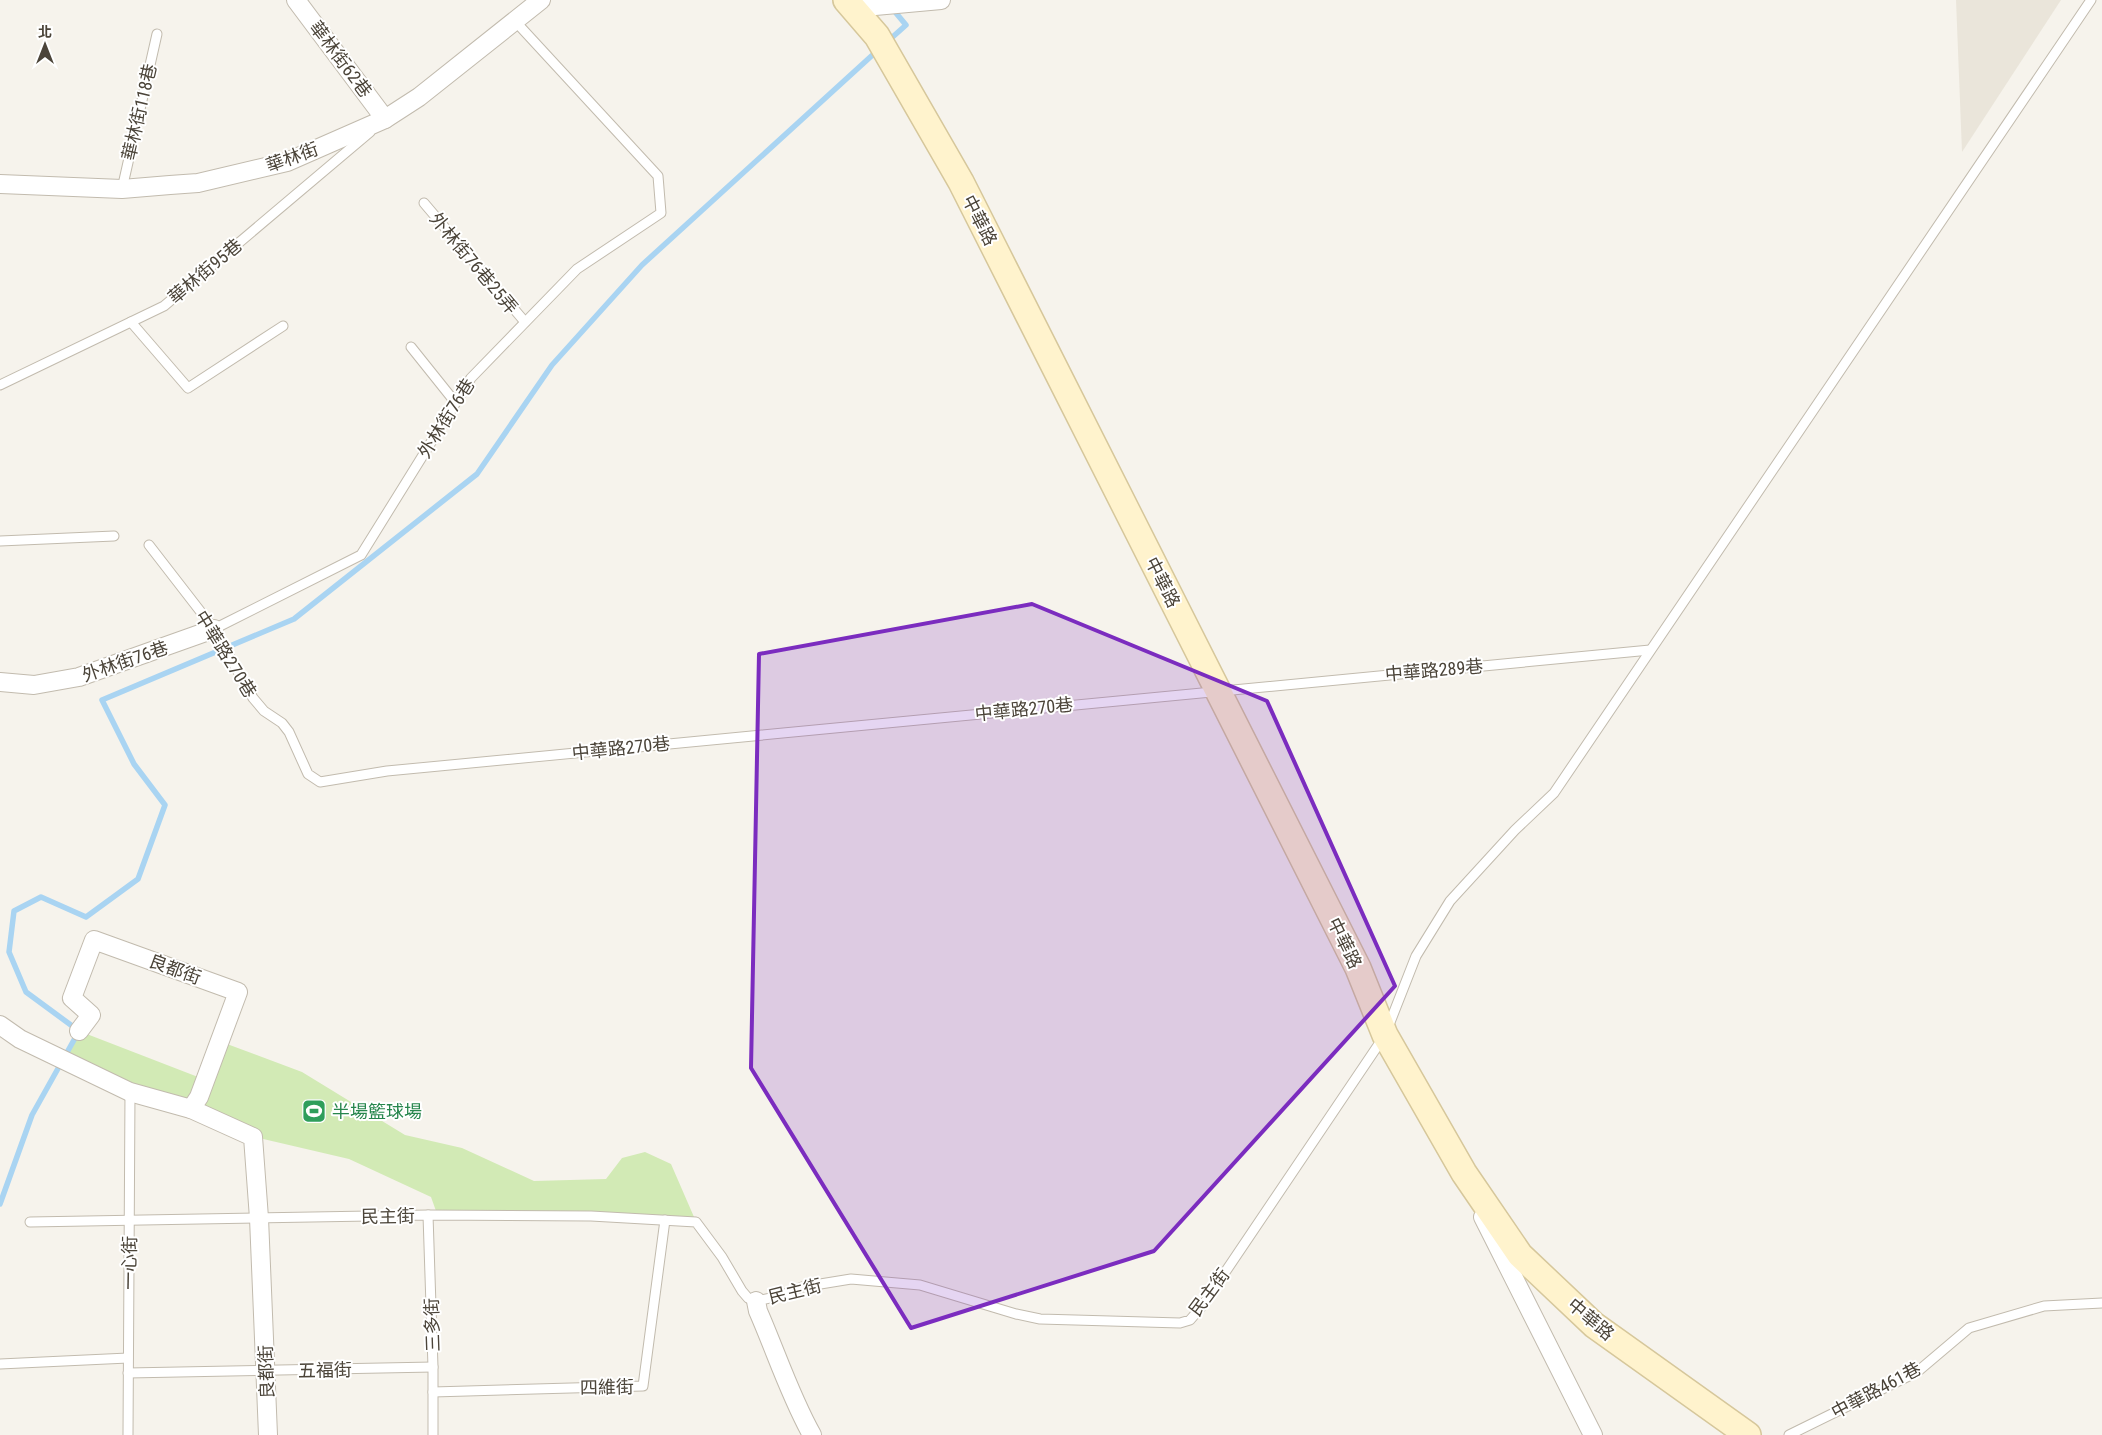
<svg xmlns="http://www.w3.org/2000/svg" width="2102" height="1435" font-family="'Roboto Condensed','Noto Sans TC',sans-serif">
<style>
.residential{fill:#eae5da}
.green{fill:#d2eab5}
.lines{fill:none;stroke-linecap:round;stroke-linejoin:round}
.stream{stroke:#a9d4f2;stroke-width:5.5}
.lane-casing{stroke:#c2bbae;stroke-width:11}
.street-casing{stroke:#c2bbae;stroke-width:20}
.secondary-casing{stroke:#d6c79b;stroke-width:28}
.lane{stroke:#fff;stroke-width:9}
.street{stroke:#fff;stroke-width:18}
.secondary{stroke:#fff3cd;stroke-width:25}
.marked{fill:#7b2cbf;fill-opacity:0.2;stroke:#7b2cbf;stroke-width:4;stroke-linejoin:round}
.labels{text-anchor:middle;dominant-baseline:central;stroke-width:4;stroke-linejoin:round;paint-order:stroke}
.street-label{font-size:18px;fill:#4b4439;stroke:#fff}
.leisure-label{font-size:18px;fill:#27864d;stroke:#fff;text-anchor:start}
</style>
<rect width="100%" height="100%" fill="#f6f3ec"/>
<polygon class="residential" points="1956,0 2061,0 1962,152"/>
<polygon class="green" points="79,1031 211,1082 227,1044 302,1072 405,1135 462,1148 534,1181 606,1179 622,1158 645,1152 671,1164 694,1217 436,1211 431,1197 349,1159 259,1138 133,1087 66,1054"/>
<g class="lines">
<g class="stream">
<polyline points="887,42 906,25 891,7"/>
<polyline points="0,1204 32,1115 79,1031 26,992 9,952 14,911 41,897 86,917 138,879 165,805 134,764 102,700 294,619 477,474 552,365 642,265 878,50"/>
</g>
<g class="lane-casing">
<g id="lane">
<polyline points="122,189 157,34"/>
<polyline points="424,203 525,322"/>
<polyline points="131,322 188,388 283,326"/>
<polyline points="411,347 455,402"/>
<polyline points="0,385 164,306 370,132"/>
<polyline points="0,541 114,536"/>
<polyline points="149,545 214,629 253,698 264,711 282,723 289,732 308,774 320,782 387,771 1650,650"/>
<polyline points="214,629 361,555 471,378 577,269 661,213 658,176 515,21"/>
<polyline points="428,1215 433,1367 433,1435"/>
<polyline points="30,1222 428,1215 591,1216 696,1222 722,1257 742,1291 748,1298 756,1301 780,1296 802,1287 851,1279 920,1285 1016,1314 1040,1319 1180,1323 1190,1320 1203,1305 1385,1035 1416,956 1450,901 1515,830 1554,793 2091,0"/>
<polyline points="0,1364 128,1358"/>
<polyline points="128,1373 433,1367"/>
<polyline points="433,1392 643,1386 665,1220"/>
<polyline points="128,1435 130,1092"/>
<polyline points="1789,1435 1917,1372 1969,1328 2044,1306 2102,1303"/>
</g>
</g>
<g class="street-casing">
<g id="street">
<polyline points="296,0 385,119"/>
<polyline points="853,8 941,0"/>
<polyline points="0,184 122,189 170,185 198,183 287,162 385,119 419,97 541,0"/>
<polyline points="0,682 34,685 79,677 214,629"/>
<polyline points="0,1025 20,1039 130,1092 191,1109 253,1137 259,1218 268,1435"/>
<polyline points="79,1031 91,1015 72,998 94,940 238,992 199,1097 191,1109"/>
<polyline points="1483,1217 1593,1435"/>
<path d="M756 1301 758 1311C776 1352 790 1396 812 1435"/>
</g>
</g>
<g class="secondary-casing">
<polyline id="secondary" points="846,0 877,36 961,182 1358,968 1385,1035 1464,1173 1520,1255 1594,1325 1748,1435"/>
</g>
<use href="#lane" class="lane"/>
<use href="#street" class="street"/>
<use href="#secondary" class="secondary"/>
</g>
<path class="marked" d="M1032 604 1267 701 1395 986 1154 1251 911 1328 751 1068 759 654Z"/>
<defs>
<g id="stadium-square" transform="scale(1.25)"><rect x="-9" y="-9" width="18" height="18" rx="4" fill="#2e9e5b" stroke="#fff"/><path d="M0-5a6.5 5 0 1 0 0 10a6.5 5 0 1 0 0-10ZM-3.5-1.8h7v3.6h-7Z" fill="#fff"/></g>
</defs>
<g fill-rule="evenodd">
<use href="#stadium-square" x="314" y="1111"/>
</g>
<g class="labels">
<g class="street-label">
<text transform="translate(341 59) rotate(53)">華林街62巷</text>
<text transform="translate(139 112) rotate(-77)">華林街118巷</text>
<text transform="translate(292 157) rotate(-20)">華林街</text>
<text transform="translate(980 220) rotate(63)">中華路</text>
<text transform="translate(474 263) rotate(50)">外林街76巷25弄</text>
<text transform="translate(205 271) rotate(-40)">華林街95巷</text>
<text transform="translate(446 418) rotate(-58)">外林街76巷</text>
<text transform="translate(1163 582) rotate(63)">中華路</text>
<text transform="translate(226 654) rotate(58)">中華路270巷</text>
<text transform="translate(125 661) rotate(-19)">外林街76巷</text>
<text transform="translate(1434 670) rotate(-5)">中華路289巷</text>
<text transform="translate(1024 709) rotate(-6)">中華路270巷</text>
<text transform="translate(621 748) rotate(-6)">中華路270巷</text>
<text transform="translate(1345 943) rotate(64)">中華路</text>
<text transform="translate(175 969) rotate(20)">良都街</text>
<text transform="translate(388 1216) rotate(-1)">民主街</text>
<text transform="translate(129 1263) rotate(-89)">一心街</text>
<text transform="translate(795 1291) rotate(-14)">民主街</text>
<text transform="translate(1209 1292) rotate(-53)">民主街</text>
<text transform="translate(1591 1319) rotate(40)">中華路</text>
<text transform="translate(432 1325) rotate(-92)">三多街</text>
<text transform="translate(325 1370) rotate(-1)">五福街</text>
<text transform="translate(266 1372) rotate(-92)">良都街</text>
<text transform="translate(607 1387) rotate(-1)">四維街</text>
<text transform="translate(1876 1390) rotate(-28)">中華路461巷</text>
</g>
<g class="leisure-label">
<text x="332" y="1111">半場籃球場</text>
</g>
</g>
<g transform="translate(45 45)" stroke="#ffffff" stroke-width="4" paint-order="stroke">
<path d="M0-4L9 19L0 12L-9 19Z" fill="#4b4439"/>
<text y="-8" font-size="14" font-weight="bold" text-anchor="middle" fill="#4b4439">北</text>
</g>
</svg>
